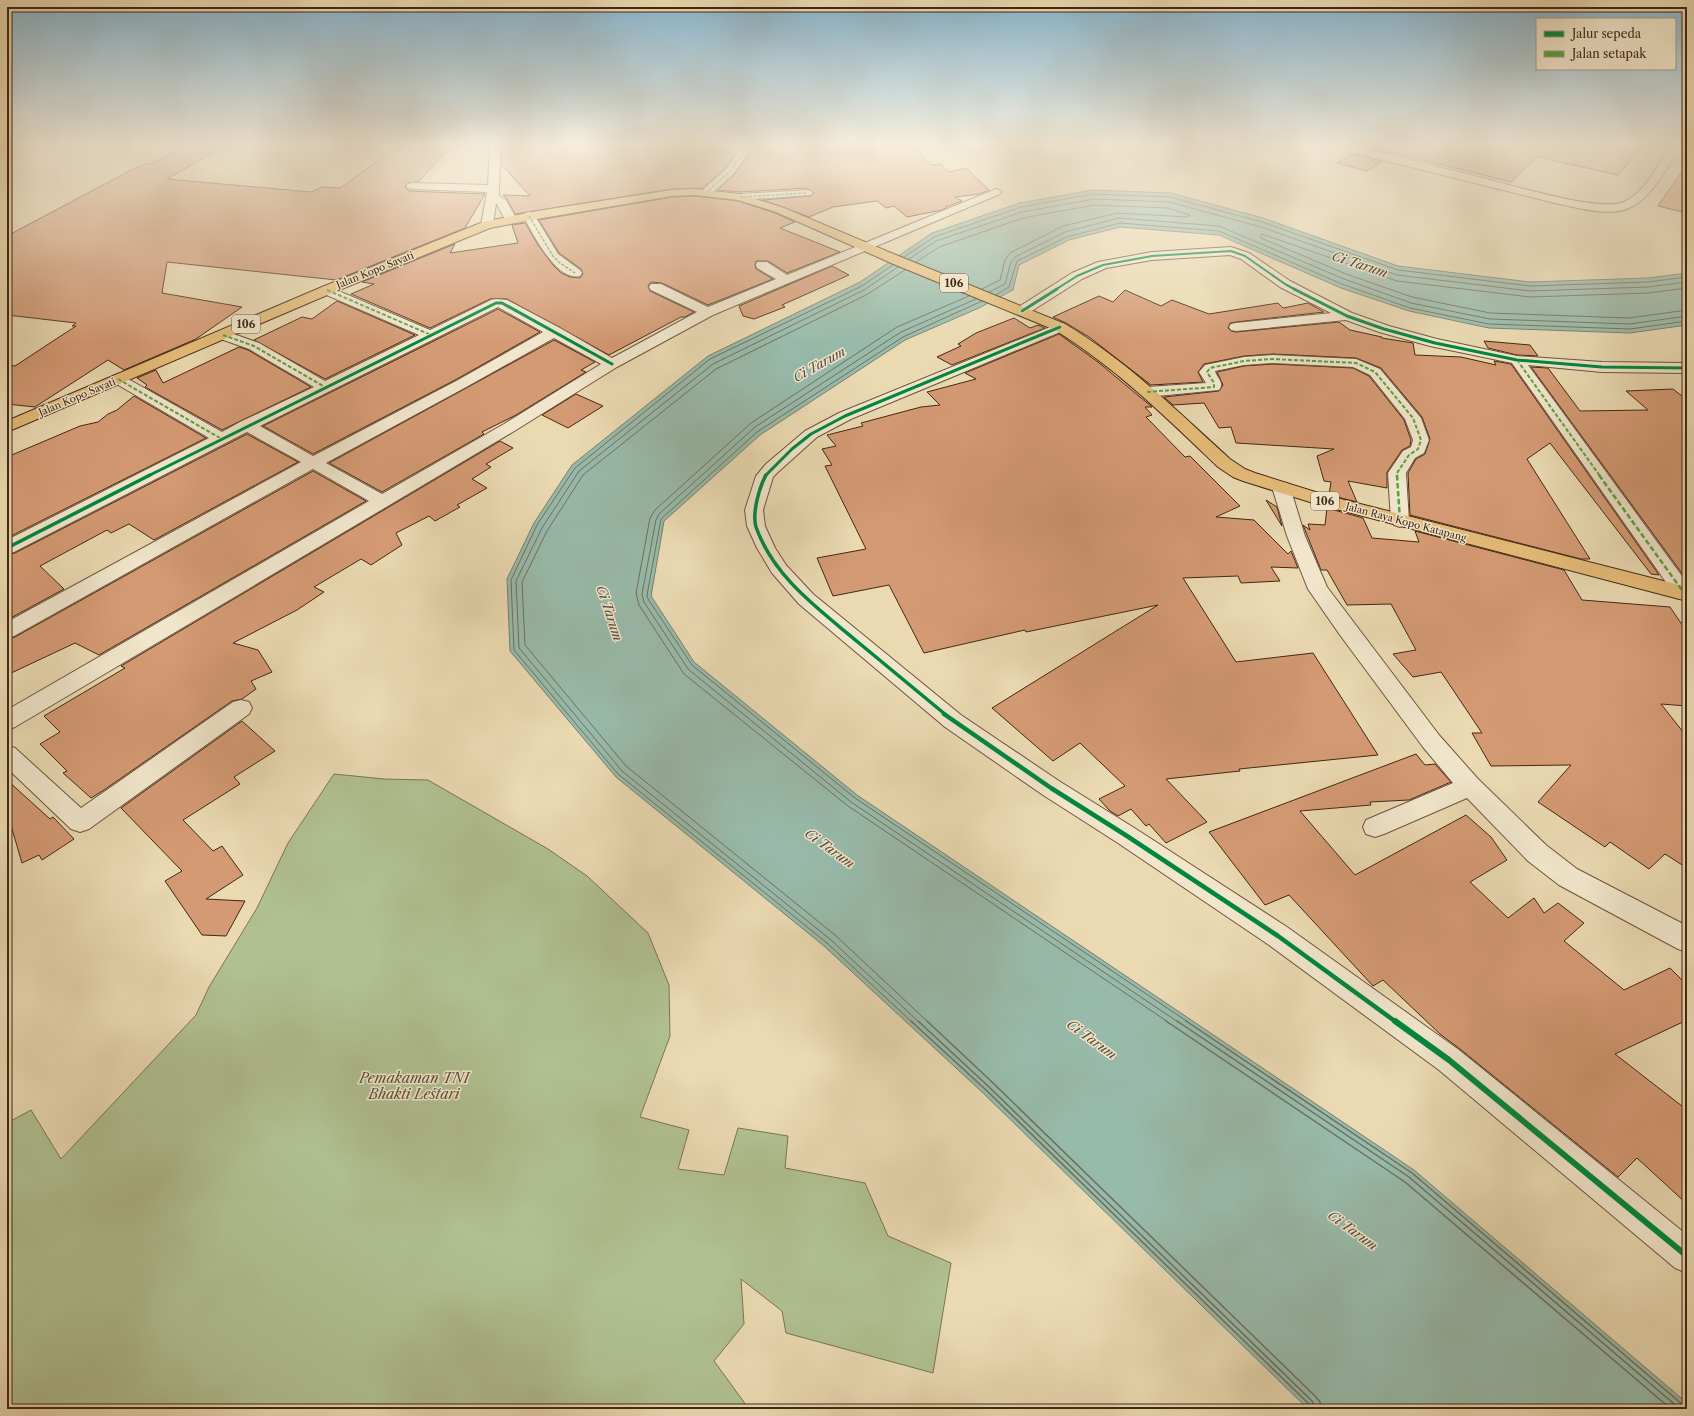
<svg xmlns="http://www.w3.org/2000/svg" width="1694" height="1416" font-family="'Libre Caslon Text',serif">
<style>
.green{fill:#b0c091;stroke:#7a7452}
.water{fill:#98baaa;stroke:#767f6e}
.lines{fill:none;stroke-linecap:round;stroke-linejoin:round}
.shore-far1{stroke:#6e705f;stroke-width:1}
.shore{stroke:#6e705f;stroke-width:1.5}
.building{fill:#d49a74;stroke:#432714}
.minor-casing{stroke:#6d543b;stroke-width:2}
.major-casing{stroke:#432714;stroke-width:2}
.minor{fill:#f1e6cc;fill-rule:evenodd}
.major{fill:#e5bc78;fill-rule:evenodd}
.quiet-far2{stroke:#55a33f;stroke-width:1.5;stroke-dasharray:3 1.5;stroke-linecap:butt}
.quiet-far1{stroke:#55a33f;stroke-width:2;stroke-dasharray:4 2;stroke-linecap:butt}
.quiet{stroke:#55a33f;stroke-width:2.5;stroke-dasharray:5.5 2.5;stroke-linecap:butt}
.cycleway-far4-casing{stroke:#f1e6cc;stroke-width:3.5}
.cycleway-far3-casing{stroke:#f1e6cc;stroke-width:4.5}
.cycleway-far2-casing{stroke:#f1e6cc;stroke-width:5.5}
.cycleway-far1-casing{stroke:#f1e6cc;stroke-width:7}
.cycleway-casing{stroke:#f1e6cc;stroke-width:8}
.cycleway-far4{stroke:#00873e;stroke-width:2}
.cycleway-far3{stroke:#00873e;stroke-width:3}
.cycleway-far2{stroke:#00873e;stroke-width:3.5}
.cycleway-far1{stroke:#00873e;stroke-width:4.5}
.cycleway{stroke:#00873e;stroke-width:6}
.labels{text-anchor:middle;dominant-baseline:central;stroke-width:3;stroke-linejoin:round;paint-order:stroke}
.far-street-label{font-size:10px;fill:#432714;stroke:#f1e6cc}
.shield{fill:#f1e6cc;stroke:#77604b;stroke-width:1}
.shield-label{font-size:11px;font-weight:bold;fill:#432714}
.water-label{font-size:13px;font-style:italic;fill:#584c3a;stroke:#f1e6cc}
.near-park-label{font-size:14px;font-style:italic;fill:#5e4d33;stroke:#f1e6cc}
</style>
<rect width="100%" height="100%" fill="#ead9b1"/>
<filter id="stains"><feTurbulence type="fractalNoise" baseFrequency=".005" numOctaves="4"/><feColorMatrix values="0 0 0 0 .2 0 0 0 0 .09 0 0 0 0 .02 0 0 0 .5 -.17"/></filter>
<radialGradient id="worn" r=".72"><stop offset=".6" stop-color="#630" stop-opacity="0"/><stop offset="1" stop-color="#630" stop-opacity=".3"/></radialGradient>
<polygon class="green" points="334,774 384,779 428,780 548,849 587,876 648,933 669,985 670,1036 640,1117 689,1130 678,1169 724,1175 738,1128 788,1136 785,1168 865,1183 888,1236 951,1263 933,1373 786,1333 782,1311 741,1279 744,1324 714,1361 749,1409 7,1409 7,1254 12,1241 7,1235 7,1123 31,1110 61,1159 196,1015 209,987 257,908 288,843"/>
<polygon class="water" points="1093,190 1171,193 1263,218 1398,266 1530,282 1648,278 1687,273 1687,325 1630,333 1489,328 1409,311 1341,288 1219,235 1120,227 1069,240 1019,265 1013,290 979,308 905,340 760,435 664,521 651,596 694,662 857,795 1414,1170 1687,1403 1687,1409 1308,1409 982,1092 824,946 616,777 510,651 507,579 534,523 572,465 708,356 860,282 932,233 1020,203"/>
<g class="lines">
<g class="shore-far1">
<polyline points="904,257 934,237 1021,207 1093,194 1170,197 1262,222 1398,270 1530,286 1648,282 1687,277"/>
<polyline points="909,259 936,241 1022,212 1094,199 1169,202 1261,227 1397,275 1530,291 1648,287 1687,282"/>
<polyline points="916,262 939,247 1023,218 1094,205 1168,208 1190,215 1187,217 1118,213 1063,226 1010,253 1005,260 1000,280 982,289"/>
<polyline points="893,265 862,286 710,359 575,468 537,525 511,580 514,650 618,774 827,943 912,1022"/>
<polyline points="898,267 864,290 713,364 579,471 542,528 516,581 519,648 622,771 831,940 919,1022"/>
<polyline points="905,270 866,295 716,369 583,475 547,531 522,582 525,645 626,766 835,935 928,1022"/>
<polyline points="1687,288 1648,293 1530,297 1397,281 1262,234 1260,236 1261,238 1346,274 1412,297 1490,313 1629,318 1687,310"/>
<polyline points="989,292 1005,284 1011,262 1015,257 1065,232 1119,218 1219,226 1344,279 1411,303 1490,319 1630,324 1687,316"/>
<polyline points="996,295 1009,287 1017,261 1067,237 1120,223 1219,231 1342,284 1410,308 1489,324 1630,329 1687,321"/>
<polyline points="969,296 897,327 751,423 655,510 650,518 636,593 639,605 684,674 848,806 1168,1022"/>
<polyline points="976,299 901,332 755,427 659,514 656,520 642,594 644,602 688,669 851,802 1178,1022"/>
<polyline points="982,301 903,337 757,432 661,519 647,595 648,599 692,665 855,798 1188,1022"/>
</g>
<g class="shore">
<polyline points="911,1021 985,1089 1309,1404 1310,1409"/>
<polyline points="918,1021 988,1086 1312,1401 1315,1409"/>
<polyline points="927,1021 992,1082 1316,1397 1320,1402 1321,1409"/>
<polyline points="1166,1021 1405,1182 1671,1409"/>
<polyline points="1177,1021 1409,1177 1680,1409"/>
<polyline points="1186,1021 1412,1173 1683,1405 1687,1406"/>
</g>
</g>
<g class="building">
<polygon points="187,144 219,144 221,148 167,179 311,192 322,187 340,188 401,144 454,144 418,182 408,183 405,187 409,191 485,194 465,228 336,280 167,262 162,293 242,307 196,339 124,370 108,360 35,407 7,404 7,365 15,366 76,326 72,326 76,323 7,315 7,236 135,168 148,163 152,164"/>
<polygon points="501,144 620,144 620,150 669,148 676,150 714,150 735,154 724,169 703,188 672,189 515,214 507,199 503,195 530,196 501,164"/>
<polygon points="747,144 913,144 931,165 941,164 949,172 966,168 989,190 980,194 955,197 962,201 946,207 947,207 942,210 907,217 894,206 886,208 877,201 833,207 809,217 763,200 811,196 814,193 811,190 807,188 740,192 718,190 734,175 749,155 747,148 736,145"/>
<polygon points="1372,144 1645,144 1618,175 1537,157 1511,182 1395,153 1393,154 1366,148"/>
<polygon points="1354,154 1382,161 1367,171 1337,163"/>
<polygon points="1687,164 1687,213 1658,206"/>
<polygon points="694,196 738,201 775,213 795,222 780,228 840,252 787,273 768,261 756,261 755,265 756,269 773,279 708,305 662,283 651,282 648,286 650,291 694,312 685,317 681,317 609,355 507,299 490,299 430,328 351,294 374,284 362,282 455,244 450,253 518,243 512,225 525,223 538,245 553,265 561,273 570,277 580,278 583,274 581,269 559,253 539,220 672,197"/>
<polygon points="832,266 849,275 782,305 785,307 754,319 743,316 739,306"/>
<polygon points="1125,290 1161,306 1172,300 1209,314 1278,303 1283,308 1308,303 1324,312 1236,322 1230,323 1228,328 1231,331 1236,332 1339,322 1350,330 1382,337 1382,338 1413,343 1415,355 1461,357 1496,365 1494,361 1511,364 1659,575 1651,574 1550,443 1527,459 1590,559 1581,559 1410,515 1408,473 1416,459 1425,454 1430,439 1422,417 1381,368 1356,358 1273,354 1244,356 1204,364 1198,372 1203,382 1151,385 1089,337 1066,323 1053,317 1099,296 1113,302"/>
<polygon points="337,301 415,335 325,379 254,340 302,317 312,319"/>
<polygon points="498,309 540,332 457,379 313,454 263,426"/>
<polygon points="1014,318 1030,328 1038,325 1045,328 952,365 937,357 961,346 958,344 976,333"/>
<polygon points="1059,334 1098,362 1152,407 1145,407 1152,415 1146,417 1185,457 1190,456 1240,506 1216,517 1254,520 1288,554 1291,551 1298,568 1271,567 1280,581 1241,583 1238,576 1183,578 1236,662 1313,653 1378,755 1239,769 1240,771 1166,779 1207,822 1166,843 1149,824 1146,826 1131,809 1118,816 1110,811 1099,799 1125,786 1080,743 1053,761 992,708 1158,605 1026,632 1025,630 924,653 889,585 833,596 817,558 866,549 825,466 832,465 822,449 836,446 827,435 863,426 861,423 921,407 940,405 927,392 976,379 965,373"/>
<polygon points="554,340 595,362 581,370 586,372 516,415 482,432 484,434 382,492 329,463"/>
<polygon points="1484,341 1530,345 1538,356 1517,355 1488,348"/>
<polygon points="239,347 248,350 311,387 222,430 145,387 147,385 137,378 156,370 163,383"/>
<polygon points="1273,364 1353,368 1369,376 1404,420 1411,440 1410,446 1402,450 1387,472 1387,488 1348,481 1357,502 1329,495 1331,482 1324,481 1317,456 1334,449 1236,443 1231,427 1219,428 1204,403 1173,405 1164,397 1219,391 1223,385 1217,372 1244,366"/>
<polygon points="1531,367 1548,368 1580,411 1648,410 1626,391 1673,389 1687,400 1687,576 1684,576"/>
<polygon points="576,394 603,406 568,428 542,415"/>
<polygon points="134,396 206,438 7,538 7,457 80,426 98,422 108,414 117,410"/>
<polygon points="247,434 298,462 154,540 129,524 111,533 107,530 40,566 64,589 7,620 7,555 15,553"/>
<polygon points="500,441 513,448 486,464 491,467 472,479 487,488 457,505 460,507 435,521 429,516 396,533 402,545 371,565 361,559 314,587 324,592 297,610 233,643 258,650 272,672 251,681 256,689 242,699 232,701 104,790 91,798 63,773 67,771 40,744 60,732 44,716 125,668 121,666"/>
<polygon points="313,471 366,501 99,655 75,643 7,675 7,639 15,637"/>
<polygon points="1266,500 1277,507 1282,526"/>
<polygon points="1327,508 1363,518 1372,538 1419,542 1415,531 1564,570 1582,600 1670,607 1687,632 1687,706 1661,704 1687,737 1687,868 1665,854 1649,869 1610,842 1605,847 1538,802 1571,765 1491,766 1472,733 1482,733 1441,672 1413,677 1393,654 1416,650 1391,604 1347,605 1327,570 1321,570 1303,525 1310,530 1308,524 1325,525"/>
<polygon points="242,721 275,751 234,777 240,784 183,820 213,851 222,846 243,875 206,899 245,901 226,936 202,935 165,881 182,871 121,808"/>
<polygon points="1416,754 1425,765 1435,764 1451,782 1409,800 1370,802 1371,805 1300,811 1355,875 1466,815 1491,837 1507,860 1470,882 1508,918 1534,898 1544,913 1558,903 1584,923 1564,941 1624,990 1670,968 1687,985 1687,1020 1615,1054 1687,1110 1687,1204 1637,1158 1618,1177 1460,1049 1440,1034 1383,980 1373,986 1289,895 1265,905 1209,832"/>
<polygon points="7,780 50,819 53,817 74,839 42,860 39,855 22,863 7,812"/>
</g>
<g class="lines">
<g class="minor-casing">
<g id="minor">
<polygon points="490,144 500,144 499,196 506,200 517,220 515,223 507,223 496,203 493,225 491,228 483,228 481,225 487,192 412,189 408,188 406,186 408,184 412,183 488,185"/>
<polygon points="672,144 723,144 747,149 748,154 733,174 711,194 703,194 701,192 703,190 725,170 738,153 714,149 676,149 672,148 671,146"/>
<path d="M1326 144H1346C1393 156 1440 167 1487 179 1514 186 1600 212 1624 202 1645 192 1659 164 1672 144H1682C1669 164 1652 199 1629 208 1608 217 1580 208 1559 204L1327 146Z"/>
<path d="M996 189 1000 190 1002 192 1000 194 713 315 617 367 516 430 15 727 7 730V710L369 501 313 469 14 636 7 638V622L301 462 247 432 14 552 7 554V540L209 438 113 382 110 379 113 376 118 374 123 376 222 432 240 422 314 387 249 349 218 338 216 335 218 332 223 331 228 332 259 343 325 381 419 335 322 293 320 290 322 287 327 286 430 330 491 300 496 299 507 300 560 328 612 358 697 312 651 290 649 287 651 284H661L708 307 776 279 757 268 756 265 757 262H767L787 275ZM498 307 543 332 458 380 313 456 260 426ZM554 338 601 364 504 424 382 494 326 463 468 386Z"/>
<polygon points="807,190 811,191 813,193 811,195 740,200 736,199 734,197 736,195 740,194"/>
<path d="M529 212 533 213 558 254 580 270 582 273 580 276C556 282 533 233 523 216L525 213Z"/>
<polygon points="1231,247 1249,253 1290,281 1352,313 1389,326 1437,339 1517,356 1602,362 1687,363 1687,373 1602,372 1528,365 1687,583 1687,599 1677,598 1512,363 1430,346 1379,332 1346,320 1236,331 1231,330 1229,327 1231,324 1236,323 1331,313 1280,287 1241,259 1230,255 1152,260 1106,268 1082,279 1027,314 1022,315 1017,314 1015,311 1017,308 1072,273 1098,262 1152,252"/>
<polygon points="1060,323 1065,324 1067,327 1065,330 851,419 817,437 778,472 773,477 763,510 765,526 775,548 786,565 813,594 961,715 1059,781 1136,829 1287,927 1459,1050 1687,1235 1687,1273 1675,1268 1439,1070 1269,945 1118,843 1043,795 945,727 799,604 772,573 757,548 747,526 745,510 756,476 766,464 805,431 839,413"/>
<path d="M1273 355 1356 359 1380 369 1421 418 1429 440 1424 453 1415 458 1406 473 1409 521 1406 525 1400 527 1394 525 1391 521 1388 473 1403 451 1411 447 1413 440 1405 419 1370 375 1353 367 1273 363 1244 365 1215 371C1217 378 1225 383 1219 390L1147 397 1142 395 1139 392 1142 389 1147 387 1206 383 1199 372 1205 365 1244 357Z"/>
<polygon points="1281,482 1287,483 1290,487 1305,536 1327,587 1439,735 1478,779 1546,845 1577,869 1687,926 1687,952 1678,949 1559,885 1528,861 1467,798 1384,834 1375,837 1366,834 1363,827 1366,820 1453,783 1423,747 1340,635 1308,589 1287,536 1272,487 1275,483"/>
<polygon points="241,700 249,702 252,708 249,714 89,829 80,832 71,829 7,768 7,745 15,748 81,808 233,702"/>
</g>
</g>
<g class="major-casing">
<path id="major" d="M694 189 740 194 784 208 901 257 1065 324C1127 361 1177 411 1230 459L1245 469 1255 473 1325 495 1687 587V601L1313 503 1243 481 1233 477 1218 467C1166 417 1116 368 1055 330L891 263 776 212 738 200 694 195 672 196 537 219 490 228 332 293 7 432V421L322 287 483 222 537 211 672 190Z"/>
</g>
<use href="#minor" class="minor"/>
<use href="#major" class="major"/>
<g class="quiet-far2">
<polyline points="676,146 714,146 743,151 743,154 729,172 707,192"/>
<polyline points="740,197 807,193"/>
<polyline points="529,216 553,256 560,263 575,273"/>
</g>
<g class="quiet-far1">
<polyline points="327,290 431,335"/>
<polyline points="223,335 254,346 325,387"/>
<polyline points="1517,360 1600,476"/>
<polyline points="118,379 220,438"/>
<polyline points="1147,392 1214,387 1214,383 1207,372 1210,368 1244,361 1273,359 1356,363 1375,372 1413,418 1421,440 1418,449 1409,455 1397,473 1397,476"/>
</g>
<g class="quiet">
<polyline points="1397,475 1400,521"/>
<polyline points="1599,475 1684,593"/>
</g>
<g class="cycleway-far4-casing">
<polyline id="cycleway-far4" points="1055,290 1077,276 1103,265 1152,256 1231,251 1245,256 1285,284 1296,290"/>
</g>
<g class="cycleway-far3-casing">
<g id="cycleway-far3">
<polyline points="1294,289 1347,316 1384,329 1435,343 1517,360 1602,367 1687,368"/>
<polyline points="1022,311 1057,289"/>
<polyline points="148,476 496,303 502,303 612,364"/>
<polyline points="765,476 792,449 811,434 845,416 1060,327"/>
</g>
</g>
<g class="cycleway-far2-casing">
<g id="cycleway-far2">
<path d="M766 475C759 488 752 513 756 527 774 578 820 610 859 643 888 667 917 691 946 715"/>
<polyline points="7,548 150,475"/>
</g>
</g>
<g class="cycleway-far1-casing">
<polyline id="cycleway-far1" points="944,714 1051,788 1127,836 1278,936 1396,1022"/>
</g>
<g class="cycleway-casing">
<polyline id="cycleway" points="1395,1021 1449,1060 1687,1256"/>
</g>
<use href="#cycleway-far4" class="cycleway-far4"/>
<use href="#cycleway-far3" class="cycleway-far3"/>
<use href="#cycleway-far2" class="cycleway-far2"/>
<use href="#cycleway-far1" class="cycleway-far1"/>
<use href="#cycleway" class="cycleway"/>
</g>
<linearGradient id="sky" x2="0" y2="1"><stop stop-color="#88b6cf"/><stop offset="0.42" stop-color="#f6eedc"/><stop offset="1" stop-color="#f6eedc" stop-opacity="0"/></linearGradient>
<rect width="1694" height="343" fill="url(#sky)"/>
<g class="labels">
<g class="far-street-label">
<text transform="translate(375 270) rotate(-22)">Jalan Kopo Sayati</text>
<text transform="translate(77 397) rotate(-23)">Jalan Kopo Sayati</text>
<text transform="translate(1406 522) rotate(15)">Jalan Raya Kopo Katapang</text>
</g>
<g class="shield">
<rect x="940" y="274" width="28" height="18" rx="3"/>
<rect x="232" y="315" width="28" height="18" rx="3"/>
<rect x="1311" y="492" width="28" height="18" rx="3"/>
</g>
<g class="shield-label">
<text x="954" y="283">106</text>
<text x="246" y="324">106</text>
<text x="1325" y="501">106</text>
</g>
<g class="water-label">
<text transform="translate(1360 264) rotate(18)">Ci Tarum</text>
<text transform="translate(819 364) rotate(-29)">Ci Tarum</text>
<text transform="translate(610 613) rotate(72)">Ci Tarum</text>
<text transform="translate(830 848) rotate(36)">Ci Tarum</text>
<text transform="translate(1092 1039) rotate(36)">Ci Tarum</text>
<text transform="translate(1353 1230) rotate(36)">Ci Tarum</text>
</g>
<g class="near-park-label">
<text x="414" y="1078">Pemakaman TNI<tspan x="414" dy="16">Bhakti Lestari</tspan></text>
</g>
</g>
<rect width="1694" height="1416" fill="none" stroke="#ead9b1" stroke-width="24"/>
<rect x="8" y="8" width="1678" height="1400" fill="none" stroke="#432714" stroke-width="2"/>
<rect x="12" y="12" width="1670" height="1392" fill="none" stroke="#432714"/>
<rect x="1536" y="18" width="140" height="52" fill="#f1e6cc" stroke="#ab9a82"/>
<rect x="1544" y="31" width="20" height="6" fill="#00873e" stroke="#ab9a82"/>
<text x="1572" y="38" font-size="12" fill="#432714">Jalur sepeda</text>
<rect x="1544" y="51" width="20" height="6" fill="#55a33f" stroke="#ab9a82"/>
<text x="1572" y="58" font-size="12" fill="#432714">Jalan setapak</text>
<rect width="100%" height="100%" filter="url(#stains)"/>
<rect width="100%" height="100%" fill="url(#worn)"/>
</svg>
